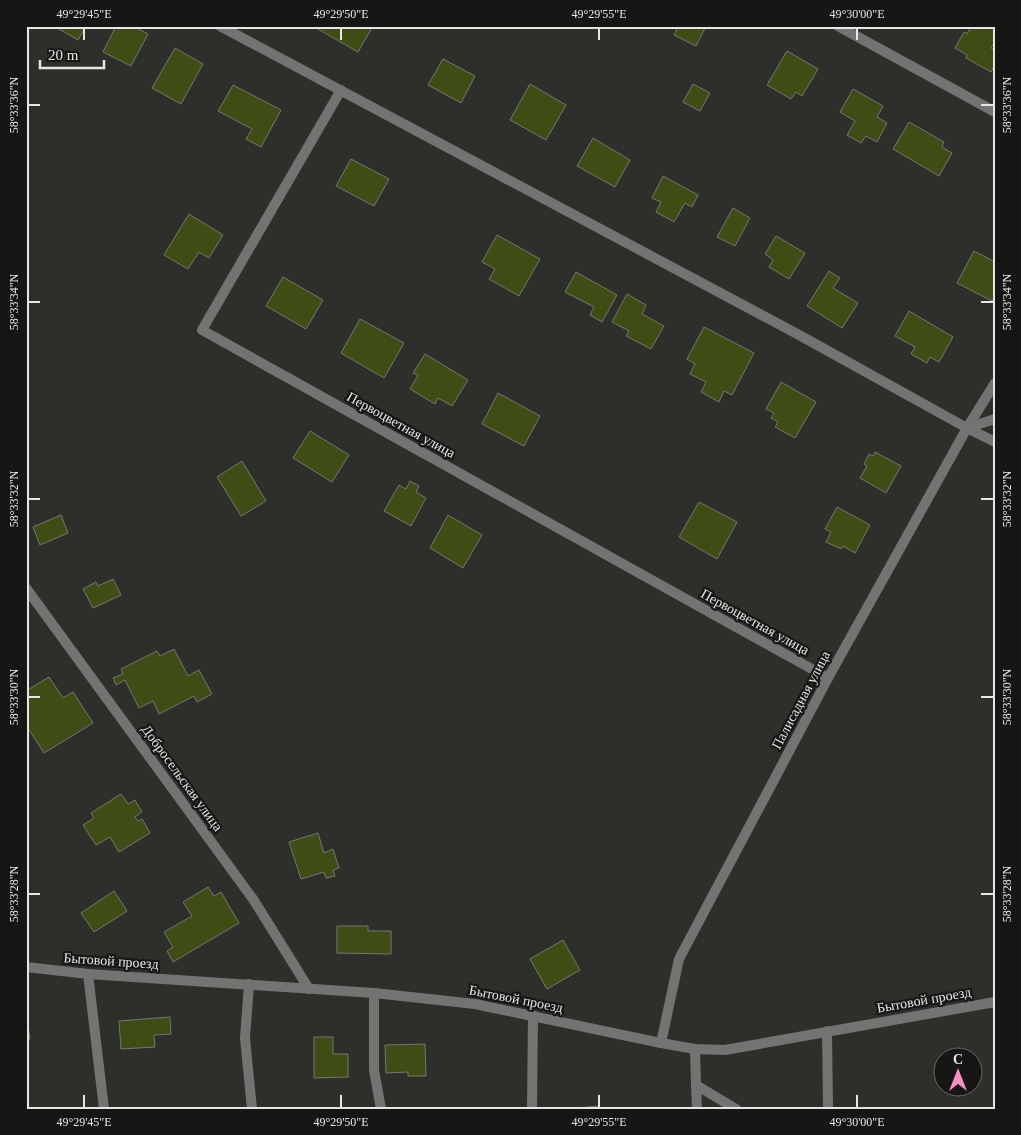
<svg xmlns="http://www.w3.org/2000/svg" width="1021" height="1135" font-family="Georgia,serif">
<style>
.building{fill:#3f4c13;stroke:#767772}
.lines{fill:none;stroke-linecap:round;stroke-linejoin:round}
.lane{stroke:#737472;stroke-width:10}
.street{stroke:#737472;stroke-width:10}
.ticks{fill:none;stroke:#e6e7e4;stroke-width:2}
.labels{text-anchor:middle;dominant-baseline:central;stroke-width:4.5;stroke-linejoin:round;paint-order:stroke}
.street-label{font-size:14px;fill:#e6e7e4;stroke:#161715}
.neatline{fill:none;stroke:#e6e7e4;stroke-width:2}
.ticks-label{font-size:12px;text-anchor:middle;fill:#e6e7e4}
</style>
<rect width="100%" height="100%" fill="#2d2f2b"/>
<g class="building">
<polygon points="54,26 86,26 78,40"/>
<polygon points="116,26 133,26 148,34 131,66 103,52"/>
<polygon points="320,26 373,26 358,52 318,29"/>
<polygon points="677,26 706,26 696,46 674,35 678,27"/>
<polygon points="971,26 995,26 995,42 991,48 995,50 995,64 991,72 966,58 967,55 955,48 964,32 967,34"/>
<polygon points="175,48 203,64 181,104 152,88"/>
<polygon points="787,51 818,69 802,96 796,92 791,99 767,85"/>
<polygon points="443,59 475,76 461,103 428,85"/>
<polygon points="530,84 566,105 546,140 510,120"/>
<polygon points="693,84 710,93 700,111 683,102"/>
<polygon points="233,85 281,110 261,147 246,139 252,129 218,111"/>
<polygon points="853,89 883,106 877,117 887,123 877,142 866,136 861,143 847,135 855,121 840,112"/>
<polygon points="909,122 944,142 942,147 952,153 939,176 893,149"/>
<polygon points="593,138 630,160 615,187 577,166"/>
<polygon points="351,159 389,179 374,206 336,186"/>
<polygon points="663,176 698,195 692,207 685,203 674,222 656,212 661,202 652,198"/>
<polygon points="733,208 750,218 735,246 717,237"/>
<polygon points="189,214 223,235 209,258 199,252 188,269 164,255"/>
<polygon points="497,235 540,259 519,296 489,279 495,269 482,262"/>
<polygon points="776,236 805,253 789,279 769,267 773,260 765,254"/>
<polygon points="974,251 995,262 995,296 992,301 957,283"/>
<polygon points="829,271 840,278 833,288 858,303 842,328 807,306"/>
<polygon points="576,272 617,295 602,322 590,315 594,307 565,292"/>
<polygon points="283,277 323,300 306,329 266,306"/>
<polygon points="627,294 646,305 642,314 664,326 651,349 626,336 629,331 612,322"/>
<polygon points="909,311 953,337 939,362 930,357 927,363 911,354 915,347 895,336"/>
<polygon points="360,319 404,343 384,378 341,353"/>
<polygon points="704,327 754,353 732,395 724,391 719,402 701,392 706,382 690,374 695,364 687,359"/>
<polygon points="425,354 468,380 452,406 438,398 435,404 410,389 418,375 413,373"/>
<polygon points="781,382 816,402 795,438 775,427 778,422 771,418 774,413 766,409"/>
<polygon points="498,393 540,416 524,446 482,424"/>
<polygon points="310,431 349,455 332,482 293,458"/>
<polygon points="875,452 901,466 886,493 860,478 867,466 864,464 869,454 873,456"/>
<polygon points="242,461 266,501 241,516 217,477"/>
<polygon points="410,481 419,486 416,492 426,498 411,526 384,511 399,485 406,489"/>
<polygon points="699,502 737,522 717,559 679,537"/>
<polygon points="837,507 870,525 855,553 843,546 841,549 826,542 831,532 825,529"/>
<polygon points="61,515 68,533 40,545 33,527"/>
<polygon points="448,515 482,535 463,568 430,548"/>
<polygon points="113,579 121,595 93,608 83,589 96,582 98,586"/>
<polygon points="174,649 188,676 199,670 212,694 197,702 194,696 159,714 153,701 139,708 125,680 116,685 113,678 123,674 121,669 157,651 160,656"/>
<polygon points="49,677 63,698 73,692 93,723 44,753 26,725 26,691"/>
<polygon points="121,794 128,804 135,800 142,812 135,817 138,821 142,819 150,833 119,852 110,837 96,845 83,825 94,818 91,813"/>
<polygon points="318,833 324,853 333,849 339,868 333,870 335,876 326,878 324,872 301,879 289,842"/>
<polygon points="208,887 214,896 221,892 239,923 173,962 167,951 173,947 164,932 192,916 183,902"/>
<polygon points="114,891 127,911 94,932 81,913"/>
<polygon points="337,926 368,926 368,931 391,931 391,954 337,953"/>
<polygon points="563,940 580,970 547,989 530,959"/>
<polygon points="26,1012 30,1039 26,1040"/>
<polygon points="170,1017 171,1034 154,1035 155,1047 121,1049 119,1021"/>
<polygon points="314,1037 333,1037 333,1054 348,1054 348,1077 314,1078"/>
<polygon points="425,1044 426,1076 408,1076 408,1072 386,1073 385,1045"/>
<polygon points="599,1106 599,1109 562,1109"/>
</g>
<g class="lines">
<g class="lane">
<polyline points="967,428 995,419"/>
<polyline points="249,984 245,1038 252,1109"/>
<polyline points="696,1085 697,1109"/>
</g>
<g class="street">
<polyline points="220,26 801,336 967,428 995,442"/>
<polyline points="838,26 995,112"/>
<polyline points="341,90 202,330 828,678"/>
<polyline points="26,588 253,899 309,989"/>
<polyline points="26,967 88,974 374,993 475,1004 661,1043 695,1049 725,1050 995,1002"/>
<polyline points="88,974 104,1109"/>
<polyline points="374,993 374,1070 381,1109"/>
<polyline points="827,1031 828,1109"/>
<polyline points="661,1043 679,959 828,678 967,428 995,383"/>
<polyline points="695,1049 696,1085 736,1109"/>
<polyline points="532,1109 533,1015"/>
</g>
</g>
<path class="ticks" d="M84 28V40M341 28V40M599 28V40M857 28V40M28 105H40M981 105H994M28 302H40M981 302H994M28 499H40M981 499H994M28 697H40M981 697H994M28 894H40M981 894H994M84 1095V1108M341 1095V1108M599 1095V1108M857 1095V1108"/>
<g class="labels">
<g class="street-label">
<text transform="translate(401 425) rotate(29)">Первоцветная улица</text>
<text transform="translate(755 622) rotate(29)">Первоцветная улица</text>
<text transform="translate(801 700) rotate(-62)">Палисадная улица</text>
<text transform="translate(182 778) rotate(54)">Добросельская улица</text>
<text transform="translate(111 961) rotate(4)">Бытовой проезд</text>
<text transform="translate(516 999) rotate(11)">Бытовой проезд</text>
<text transform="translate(924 1000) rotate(-10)">Бытовой проезд</text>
</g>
</g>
<rect width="1021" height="1135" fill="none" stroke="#161715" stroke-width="55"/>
<g transform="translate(958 1072)"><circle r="24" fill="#161715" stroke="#696a68"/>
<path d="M0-4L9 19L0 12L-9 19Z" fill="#fc8fc1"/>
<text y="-8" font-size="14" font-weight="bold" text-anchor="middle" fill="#e6e7e4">С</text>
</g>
<path d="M40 60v8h64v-8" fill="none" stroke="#e6e7e4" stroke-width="2.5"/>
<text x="48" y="60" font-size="15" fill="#e6e7e4" stroke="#161715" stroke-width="4" paint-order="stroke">20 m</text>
<rect x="28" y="28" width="966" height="1080" class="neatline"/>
<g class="ticks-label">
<text x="84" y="18">49°29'45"E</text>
<text x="341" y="18">49°29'50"E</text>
<text x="599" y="18">49°29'55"E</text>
<text x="857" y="18">49°30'00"E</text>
<text transform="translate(14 105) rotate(-90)" y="4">58°33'36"N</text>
<text transform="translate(1007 105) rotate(-90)" y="4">58°33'36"N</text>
<text transform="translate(14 302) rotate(-90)" y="4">58°33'34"N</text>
<text transform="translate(1007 302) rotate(-90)" y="4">58°33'34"N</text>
<text transform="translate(14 499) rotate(-90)" y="4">58°33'32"N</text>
<text transform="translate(1007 499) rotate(-90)" y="4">58°33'32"N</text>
<text transform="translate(14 697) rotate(-90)" y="4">58°33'30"N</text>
<text transform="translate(1007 697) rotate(-90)" y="4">58°33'30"N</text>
<text transform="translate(14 894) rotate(-90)" y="4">58°33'28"N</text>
<text transform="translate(1007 894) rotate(-90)" y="4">58°33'28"N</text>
<text x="84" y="1126">49°29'45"E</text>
<text x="341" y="1126">49°29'50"E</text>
<text x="599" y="1126">49°29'55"E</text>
<text x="857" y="1126">49°30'00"E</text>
</g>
</svg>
